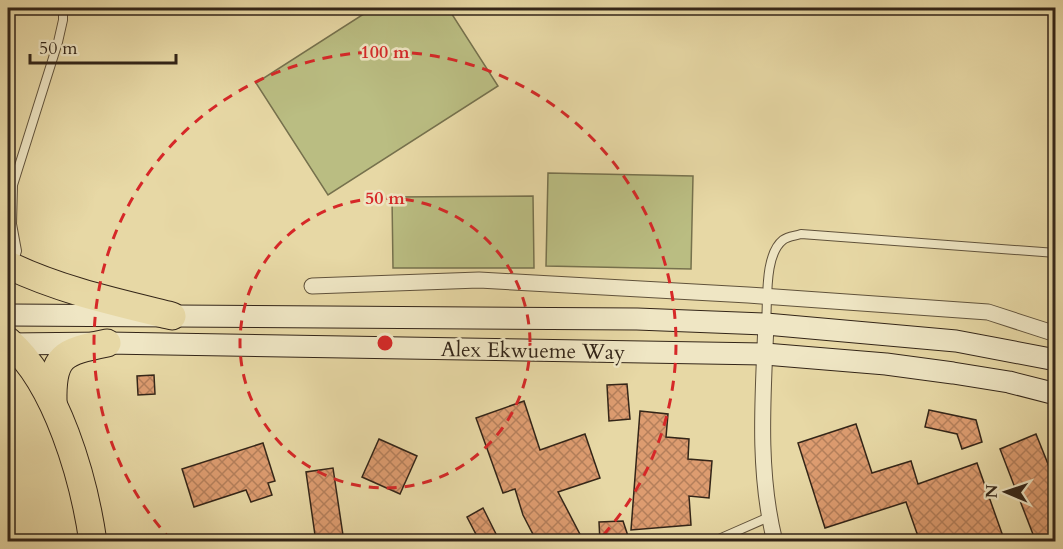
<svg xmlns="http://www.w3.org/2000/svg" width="1063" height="549" font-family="Cardo,serif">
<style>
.green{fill:#babd82;stroke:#76714d;stroke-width:1.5}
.building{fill:url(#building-cross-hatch);stroke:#332518;stroke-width:1.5}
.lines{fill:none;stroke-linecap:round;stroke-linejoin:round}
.lane-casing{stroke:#60523b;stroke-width:10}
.street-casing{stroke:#60523b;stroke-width:17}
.secondary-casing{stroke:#332518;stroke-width:23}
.highway-casing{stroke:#332518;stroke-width:29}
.lane{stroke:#efe6c4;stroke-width:8}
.street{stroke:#efe6c4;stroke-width:15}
.secondary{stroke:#efe6c4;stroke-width:21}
.highway{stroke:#e7d8a5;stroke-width:27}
.ring{fill:none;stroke:#d62828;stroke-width:3;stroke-dasharray:10 8}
.labels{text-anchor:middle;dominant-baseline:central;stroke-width:5;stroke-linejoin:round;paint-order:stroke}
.street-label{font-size:21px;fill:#332518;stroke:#efe6c4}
.centre{fill:#d62828;stroke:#efe6c4;stroke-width:3}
.ring-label{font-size:18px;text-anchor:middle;font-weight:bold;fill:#d62828;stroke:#efe6c4;stroke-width:5;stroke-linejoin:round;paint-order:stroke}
</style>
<defs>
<pattern id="building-cross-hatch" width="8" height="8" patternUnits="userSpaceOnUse" patternTransform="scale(1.5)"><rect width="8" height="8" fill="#dd9c70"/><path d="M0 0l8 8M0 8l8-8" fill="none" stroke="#b47f5b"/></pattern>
</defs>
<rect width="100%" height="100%" fill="#e7d8a5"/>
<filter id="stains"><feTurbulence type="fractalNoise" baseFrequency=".00333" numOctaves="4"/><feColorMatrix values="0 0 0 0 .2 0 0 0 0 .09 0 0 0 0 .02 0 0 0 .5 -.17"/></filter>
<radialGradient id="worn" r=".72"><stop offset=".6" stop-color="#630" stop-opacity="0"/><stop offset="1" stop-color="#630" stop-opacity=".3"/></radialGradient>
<g class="green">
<polygon points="373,8 448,8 498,86 328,195 256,83"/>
<polygon points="548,173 693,176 691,269 546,266"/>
<polygon points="533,196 534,268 393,268 392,197"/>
</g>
<g class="building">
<polygon points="154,375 155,394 138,395 137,376"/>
<polygon points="627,384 630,419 609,421 607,385"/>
<polygon points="524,401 540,450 585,434 600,478 558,492 584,542 537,542 523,515 515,489 503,493 476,418"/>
<polygon points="929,410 976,420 982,442 962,449 957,434 925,427"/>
<polygon points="640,411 668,414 666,437 689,439 688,459 712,461 709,498 689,496 691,525 631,530"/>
<polygon points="856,424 872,473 911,461 918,484 977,463 1005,542 920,542 906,502 825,528 798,443"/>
<polygon points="1036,434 1056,484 1056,542 1036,542 1000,449"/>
<polygon points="379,439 417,456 400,494 362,477"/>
<polygon points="263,443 275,481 268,483 272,495 251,502 246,490 194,507 182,469"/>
<polygon points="333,468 344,542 316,542 306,472"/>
<polygon points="483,508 500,542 480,542 467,517"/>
<polygon points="623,521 630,542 600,542 599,522"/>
</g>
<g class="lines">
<g class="lane-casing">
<g id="lane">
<polyline points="13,263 17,251 12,224 13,185 58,42 63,20 63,8"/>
<path d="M766 323C768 300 764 255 783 240 788 236 795 236 801 234L1056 253"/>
<polyline points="712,542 769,517"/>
</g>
</g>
<g class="street-casing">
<g id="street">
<polyline points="312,286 479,280 748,295 988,312 1056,334"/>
<path d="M766 324C763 396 757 471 775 542"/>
</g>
</g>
<g class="secondary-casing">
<g id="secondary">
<polyline points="8,315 637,319 766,324 956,341 1056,360"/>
<polyline points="8,344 107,343 765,354 886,364 953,373 1009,382 1056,394"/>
</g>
</g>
<g class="highway-casing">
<g id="highway">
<path d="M8 265C60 290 115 302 172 316"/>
<path d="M8 341C57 383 84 479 93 542"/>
<path d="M53 402C52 355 63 352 107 343"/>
</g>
</g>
<use href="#lane" class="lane"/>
<use href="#street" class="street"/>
<use href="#secondary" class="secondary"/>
<use href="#highway" class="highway"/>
</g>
<g class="ring">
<circle cx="385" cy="343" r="145"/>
<path d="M172 541A291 291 0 1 1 598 541"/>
</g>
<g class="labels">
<g class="street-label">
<text transform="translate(533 351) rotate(1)">Alex Ekwueme Way</text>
</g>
</g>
<circle cx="385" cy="343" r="9" class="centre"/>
<g class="ring-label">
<text x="385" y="58">100 m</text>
<text x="385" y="204">50 m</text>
</g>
<rect width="1063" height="549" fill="none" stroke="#e7d8a5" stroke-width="30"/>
<rect x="9" y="9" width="1045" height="531" fill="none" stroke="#332518" stroke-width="3"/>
<rect x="15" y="15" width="1033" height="519" fill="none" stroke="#332518" stroke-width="1.5"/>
<g transform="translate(1006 492) rotate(272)" stroke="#efe6c4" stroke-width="4.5" paint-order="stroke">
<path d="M0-4.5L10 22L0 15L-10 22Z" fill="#332518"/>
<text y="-9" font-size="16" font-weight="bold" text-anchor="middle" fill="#332518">N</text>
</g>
<path d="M30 54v9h146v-9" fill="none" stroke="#332518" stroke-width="3"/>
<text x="39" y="54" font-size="18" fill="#332518" stroke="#efe6c4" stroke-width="4.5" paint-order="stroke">50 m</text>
<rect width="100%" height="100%" filter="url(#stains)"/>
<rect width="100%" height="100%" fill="url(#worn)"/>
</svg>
